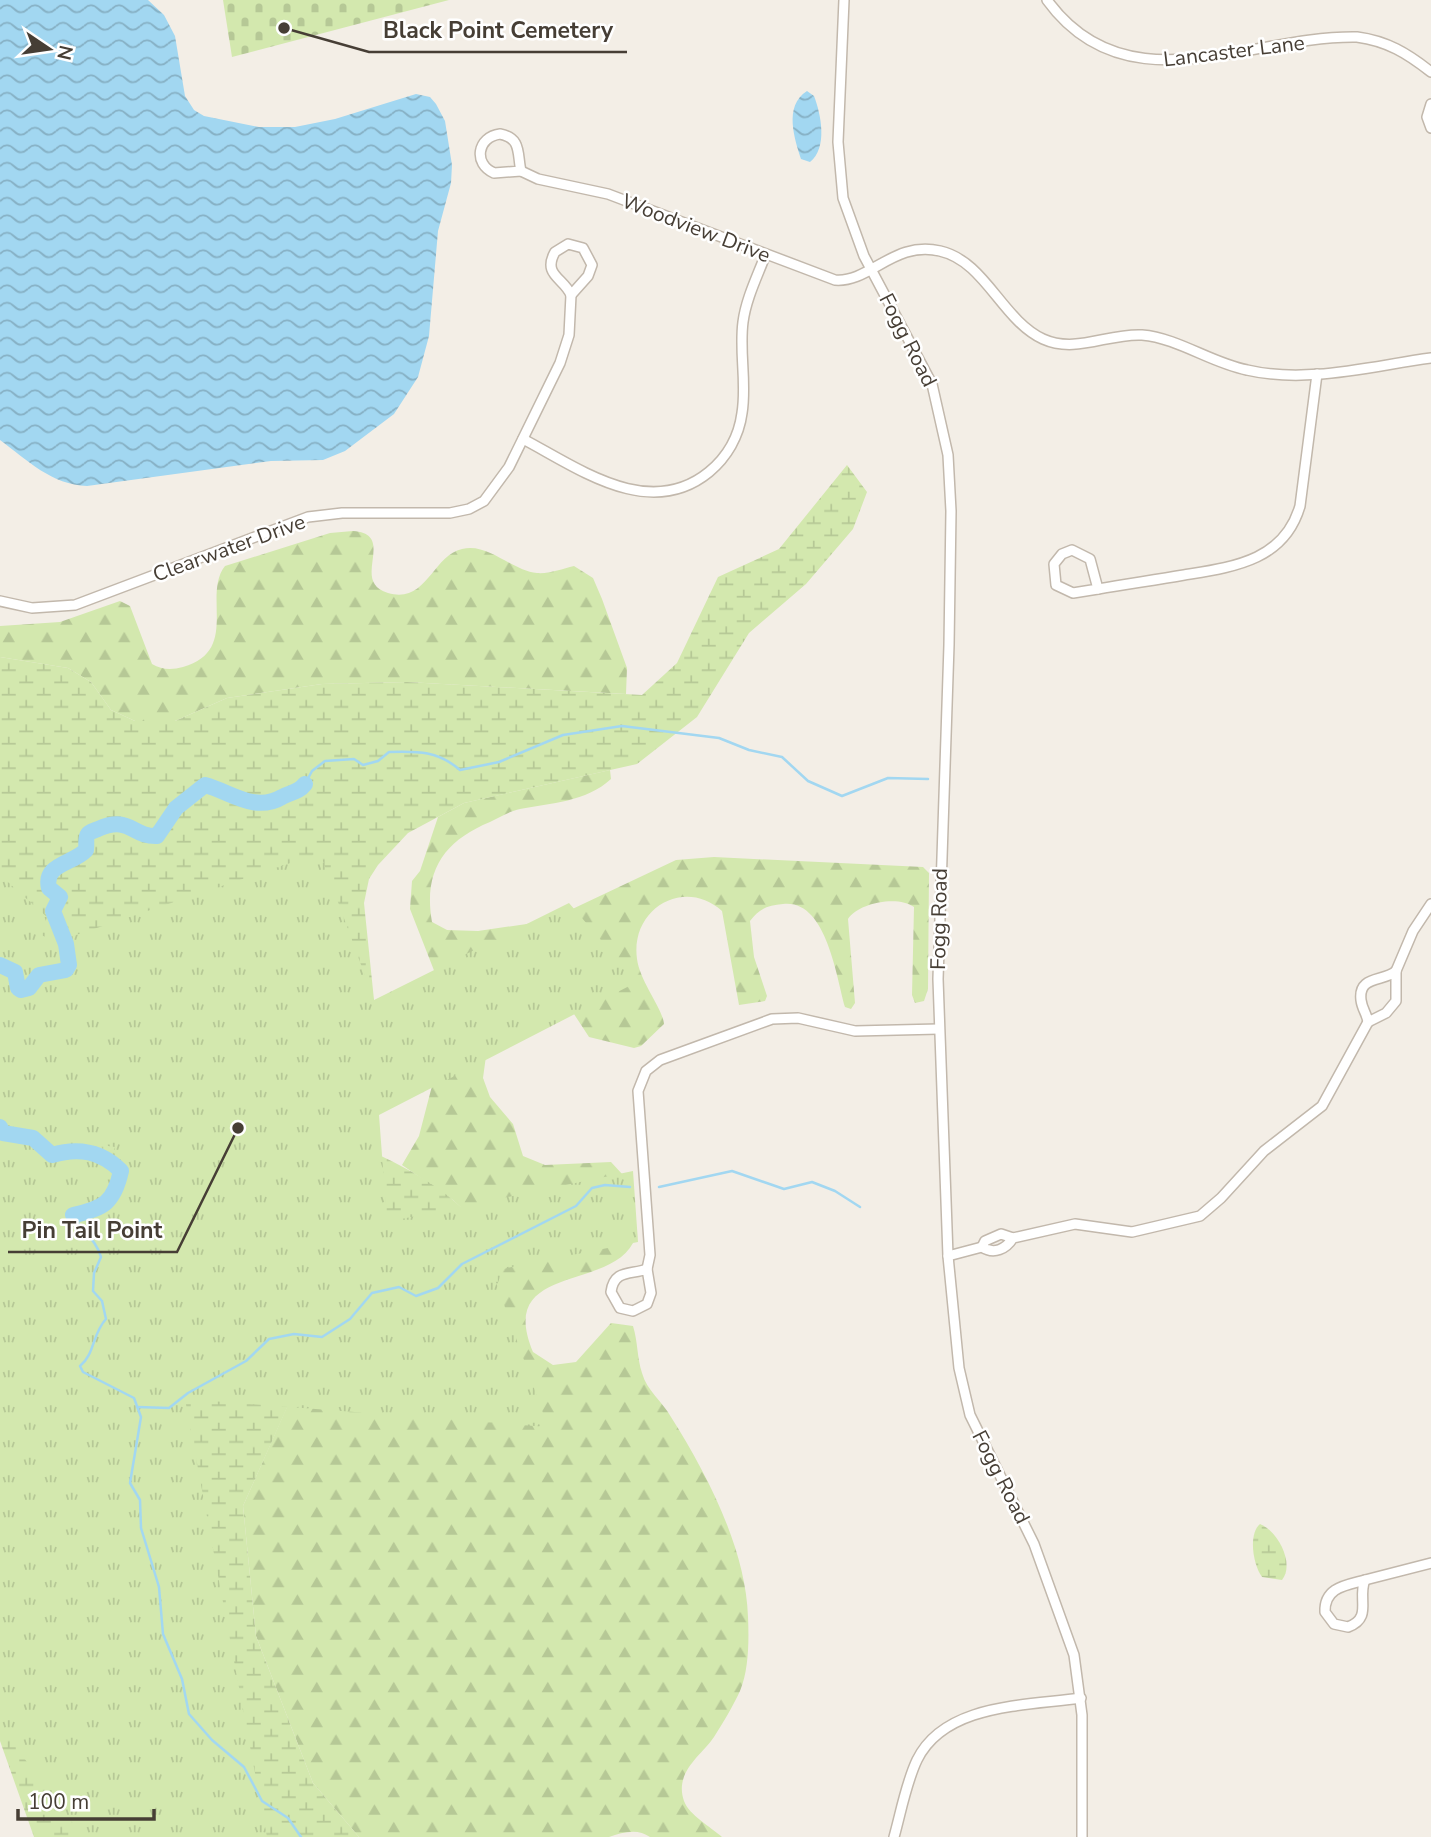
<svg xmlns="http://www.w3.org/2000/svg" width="1431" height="1837" font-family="'Nunito Sans',sans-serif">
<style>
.forest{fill:url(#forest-firs)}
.wetland{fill:url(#wetland-marsh)}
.cemetery{fill:url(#cemetery-stones)}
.park{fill:url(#park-tufts);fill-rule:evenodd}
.water{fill:url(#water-waves)}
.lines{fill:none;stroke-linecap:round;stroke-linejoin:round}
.stream{stroke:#a2d7f1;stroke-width:2.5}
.river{stroke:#a2d7f1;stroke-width:16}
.street-casing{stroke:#c2b8ac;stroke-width:12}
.street{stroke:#fff;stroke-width:9}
.labels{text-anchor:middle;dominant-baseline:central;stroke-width:5;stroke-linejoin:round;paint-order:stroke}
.street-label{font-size:21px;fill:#463e35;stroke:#fff}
.leader{fill:none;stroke:#463e35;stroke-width:2.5}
.callout-dot{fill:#463e35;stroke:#fff;stroke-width:2.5}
.callout-label{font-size:23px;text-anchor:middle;font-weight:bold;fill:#463e35;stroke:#fff;stroke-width:5;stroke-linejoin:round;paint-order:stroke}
</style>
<defs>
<pattern id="forest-firs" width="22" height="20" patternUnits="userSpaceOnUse" patternTransform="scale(1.75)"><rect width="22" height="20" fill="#d3e8ae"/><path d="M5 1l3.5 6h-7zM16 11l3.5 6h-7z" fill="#b6c896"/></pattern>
<pattern id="wetland-marsh" width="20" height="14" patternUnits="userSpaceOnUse" patternTransform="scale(1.75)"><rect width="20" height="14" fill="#d3e8ae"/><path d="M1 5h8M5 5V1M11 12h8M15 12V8" fill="none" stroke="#b6c896"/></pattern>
<pattern id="cemetery-stones" width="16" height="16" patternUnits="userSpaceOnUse" patternTransform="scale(1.75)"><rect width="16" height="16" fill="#d3e8ae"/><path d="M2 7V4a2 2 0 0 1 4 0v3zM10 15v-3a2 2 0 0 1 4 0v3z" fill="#b6c896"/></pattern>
<pattern id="park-tufts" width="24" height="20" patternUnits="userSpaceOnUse" patternTransform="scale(1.75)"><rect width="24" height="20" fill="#d3e8ae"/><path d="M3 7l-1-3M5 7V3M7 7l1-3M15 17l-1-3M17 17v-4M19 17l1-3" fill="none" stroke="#b6c896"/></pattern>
<pattern id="water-waves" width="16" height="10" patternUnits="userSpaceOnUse" patternTransform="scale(1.75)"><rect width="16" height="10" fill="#a2d7f1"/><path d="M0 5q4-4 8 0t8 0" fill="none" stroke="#86b0c4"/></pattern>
</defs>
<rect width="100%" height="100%" fill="#f3eee6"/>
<g class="forest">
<path d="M353 531C398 534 349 582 388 593 427 604 432 556 462 549 488 542 512 571 537 573 549 574 562 569 574 566L593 578 602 599 627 668 626 694 407 682 322 684 227 698 175 721H135L111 710 91 682 68 668 0 657V626L60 622 120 601 130 606 152 664C162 670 172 670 183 667 240 651 202 595 225 566L330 533Z"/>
<path d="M610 770 611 779C586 802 551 803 520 809 510 811 500 817 490 822 444 841 423 871 432 922L447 930 478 931 547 921 676 860 714 857 923 867 929 873 928 989 924 1001 915 1003 912 995 914 907C898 895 858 903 848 919L855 1003 851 1009 845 1007C836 975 826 899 783 904 768 905 759 909 750 921L754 957 767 996 765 1001 739 1005 722 911C685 877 630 908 637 959 640 982 663 1009 664 1024L641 1046 634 1048 589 1037 572 1011 486 1056 483 1078 490 1097 513 1124 523 1156 545 1165 611 1162 623 1175 633 1243C608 1291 496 1264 533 1352L553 1365 576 1362 611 1323 633 1326C638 1342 637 1358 642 1373 647 1391 662 1401 671 1417 707 1474 746 1549 748 1617 749 1640 749 1670 740 1691 733 1706 723 1723 714 1737 701 1756 674 1772 684 1801 689 1815 711 1827 722 1837H650C638 1828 623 1832 609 1837H359L313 1783 256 1636 243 1506 294 1391 483 1228 453 1200 402 1165 419 1136 440 1055 435 973 410 909 412 881 420 871 438 817 464 803Z"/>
</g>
<g class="wetland">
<path d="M847 465 867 492 853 529 806 584 749 633 697 717 637 764 464 803 408 833 378 865 369 879 364 903 374 1000 364 1148C413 1170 469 1200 494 1250 497 1256 502 1263 501 1270 500 1286 490 1295 480 1306L294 1392 243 1506 256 1636 313 1783 359 1837H34L0 1741V657L68 668 91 682 111 710 135 721H175L227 698 322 684 407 682 642 695 677 663 718 577 779 549Z"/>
<path d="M1260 1524C1278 1531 1295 1564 1282 1580L1262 1577C1253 1565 1248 1534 1260 1524Z"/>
</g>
<polygon class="cemetery" points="223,0 449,0 232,57"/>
<path class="park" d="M320 853 374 1000 569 903 637 982 379 1115 387 1222 633 1171 638 1242 492 1271 548 1427 185 1399 267 1837H83L0 1726V875L47 917 41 935 48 938 56 930 70 937ZM101 1145 115 1147 113 1152 127 1162 116 1192Z"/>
<g class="water">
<path d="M0 0H148L164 15 175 36 185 96 194 110 204 116 259 127H295L335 119 416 94 430 97 436 104 445 121 452 165 451 183 438 231 429 336 418 377 394 414 345 451 323 460 271 461 87 486C52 485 27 460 0 440Z"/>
<path d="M807 91 814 96C821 114 828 148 810 162L801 159C795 140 783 106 807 91Z"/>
</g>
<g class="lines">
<g class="stream">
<path d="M305 784 312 771 325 761 354 759 363 765 378 761 389 752C419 751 438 751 460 770L499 762 563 735 622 726 719 738 749 750 782 757 808 781 842 796 888 778 928 779"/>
<polyline points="659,1187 732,1171 784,1189 812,1182 835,1191 860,1207"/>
<path d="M73 1215C82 1232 96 1239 101 1257L94 1273 93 1291 102 1301 106 1319C92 1334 95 1354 80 1366L83 1372 134 1398 141 1417 130 1483 140 1500 141 1528 159 1587 163 1634 182 1679 189 1714 212 1740 244 1767 262 1801 288 1818 301 1837"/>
<polyline points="137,1407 169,1408 188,1393 246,1361 269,1339 294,1334 322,1337 350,1319 372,1293 399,1287 416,1296 438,1288 462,1264 576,1206 592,1188 605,1185 630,1187"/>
</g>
<g class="river">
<path d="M0 965 15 972 18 988 21 990 29 988 39 975 66 970 69 965 66 944 53 911 60 897 49 888C43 864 73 864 86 850 87 846 85 838 88 834 89 832 96 830 98 829 130 815 132 837 157 836L176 808 205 785C231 792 255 813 282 797 291 792 298 793 305 784"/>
<path d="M0 1127 3 1133 33 1138 52 1155C79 1147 101 1151 121 1171 114 1202 104 1209 73 1215"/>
</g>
<g class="street-casing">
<g id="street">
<polyline points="844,0 838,142 843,198 864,256 932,384 948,455 951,511 949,645 938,979 948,1256 959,1368 970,1415 1034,1544 1074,1655 1082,1715 1082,1837"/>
<path d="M1047 0C1126 109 1250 35 1357 37 1387 41 1407 53 1431 72"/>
<polyline points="1431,104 1427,117 1431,128"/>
<path d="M500 134C522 138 517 154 521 171L494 173C473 164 477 137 500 134Z"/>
<path d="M521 171 538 179 608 194 835 280C870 283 894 240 940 251 985 261 1002 320 1043 339 1076 354 1108 333 1142 335 1178 338 1211 363 1247 370 1307 384 1371 366 1431 358"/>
<path d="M568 244 583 248 592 265 588 276 571 295C564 278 542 275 555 252Z"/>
<path d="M523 439C578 468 649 521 709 472 727 457 739 436 742 413 747 383 739 352 743 322 746 299 757 277 765 256"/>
<polygon points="1072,550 1090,559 1098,589 1073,593 1056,585 1054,564 1062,554"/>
<path d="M1098 589C1127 584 1155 580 1184 575 1233 567 1284 561 1300 506L1317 374"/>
<polyline points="0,601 32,608 75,605 308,517 342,513 450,513 469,509 484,501 509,467 560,363 569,335 571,295"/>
<path d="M1396 971V1001L1386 1013 1368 1022C1367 1014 1362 1009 1361 1000 1358 975 1384 982 1396 971Z"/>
<polyline points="1396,971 1413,931 1431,904"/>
<path d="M1013 1238C1006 1249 994 1255 982 1247L985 1241 1001 1234 1013 1238 1075 1224 1132 1232 1200 1216 1221 1198 1264 1151 1322 1106 1368 1022"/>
<polyline points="948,1256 982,1247"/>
<polyline points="647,1269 650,1255 638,1091 646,1071 660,1060 772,1019 798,1018 855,1031 939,1029"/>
<path d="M647 1269 651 1293 647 1304 633 1311 620 1308 611 1292C614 1269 631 1275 647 1269Z"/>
<path d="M1365 1580C1357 1598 1373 1618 1348 1627L1334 1624 1325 1612C1324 1587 1347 1585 1365 1580Z"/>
<polyline points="1365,1580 1431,1563"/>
<path d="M894 1837C901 1812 906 1783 917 1760 945 1703 1027 1706 1081 1698"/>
</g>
</g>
<use href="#street" class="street"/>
</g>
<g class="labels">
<g class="street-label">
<text transform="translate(1234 51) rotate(-7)">Lancaster Lane</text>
<text transform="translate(696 228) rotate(21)">Woodview Drive</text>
<text transform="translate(908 340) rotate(63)">Fogg Road</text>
<text transform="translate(229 548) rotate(-20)">Clearwater Drive</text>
<text transform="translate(939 919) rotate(-89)">Fogg Road</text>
<text transform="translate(1001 1477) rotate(63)">Fogg Road</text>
</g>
</g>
<path class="leader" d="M284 28L369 52H627M238 1128L177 1252H8"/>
<g class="callout-dot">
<circle cx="284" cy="28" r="7"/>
<circle cx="238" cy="1128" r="7"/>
</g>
<g class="callout-label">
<text x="498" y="38">Black Point Cemetery</text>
<text x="92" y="1238">Pin Tail Point</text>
</g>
<g transform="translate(49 49) rotate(103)" stroke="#ffffff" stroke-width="5" paint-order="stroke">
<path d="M0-5L12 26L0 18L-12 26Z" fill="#463e35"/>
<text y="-10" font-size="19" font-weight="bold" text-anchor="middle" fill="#463e35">N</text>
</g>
<path d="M18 1809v10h136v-10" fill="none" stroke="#463e35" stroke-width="3.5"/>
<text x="28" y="1809" font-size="21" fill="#463e35" stroke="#ffffff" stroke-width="5" paint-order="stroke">100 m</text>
</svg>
